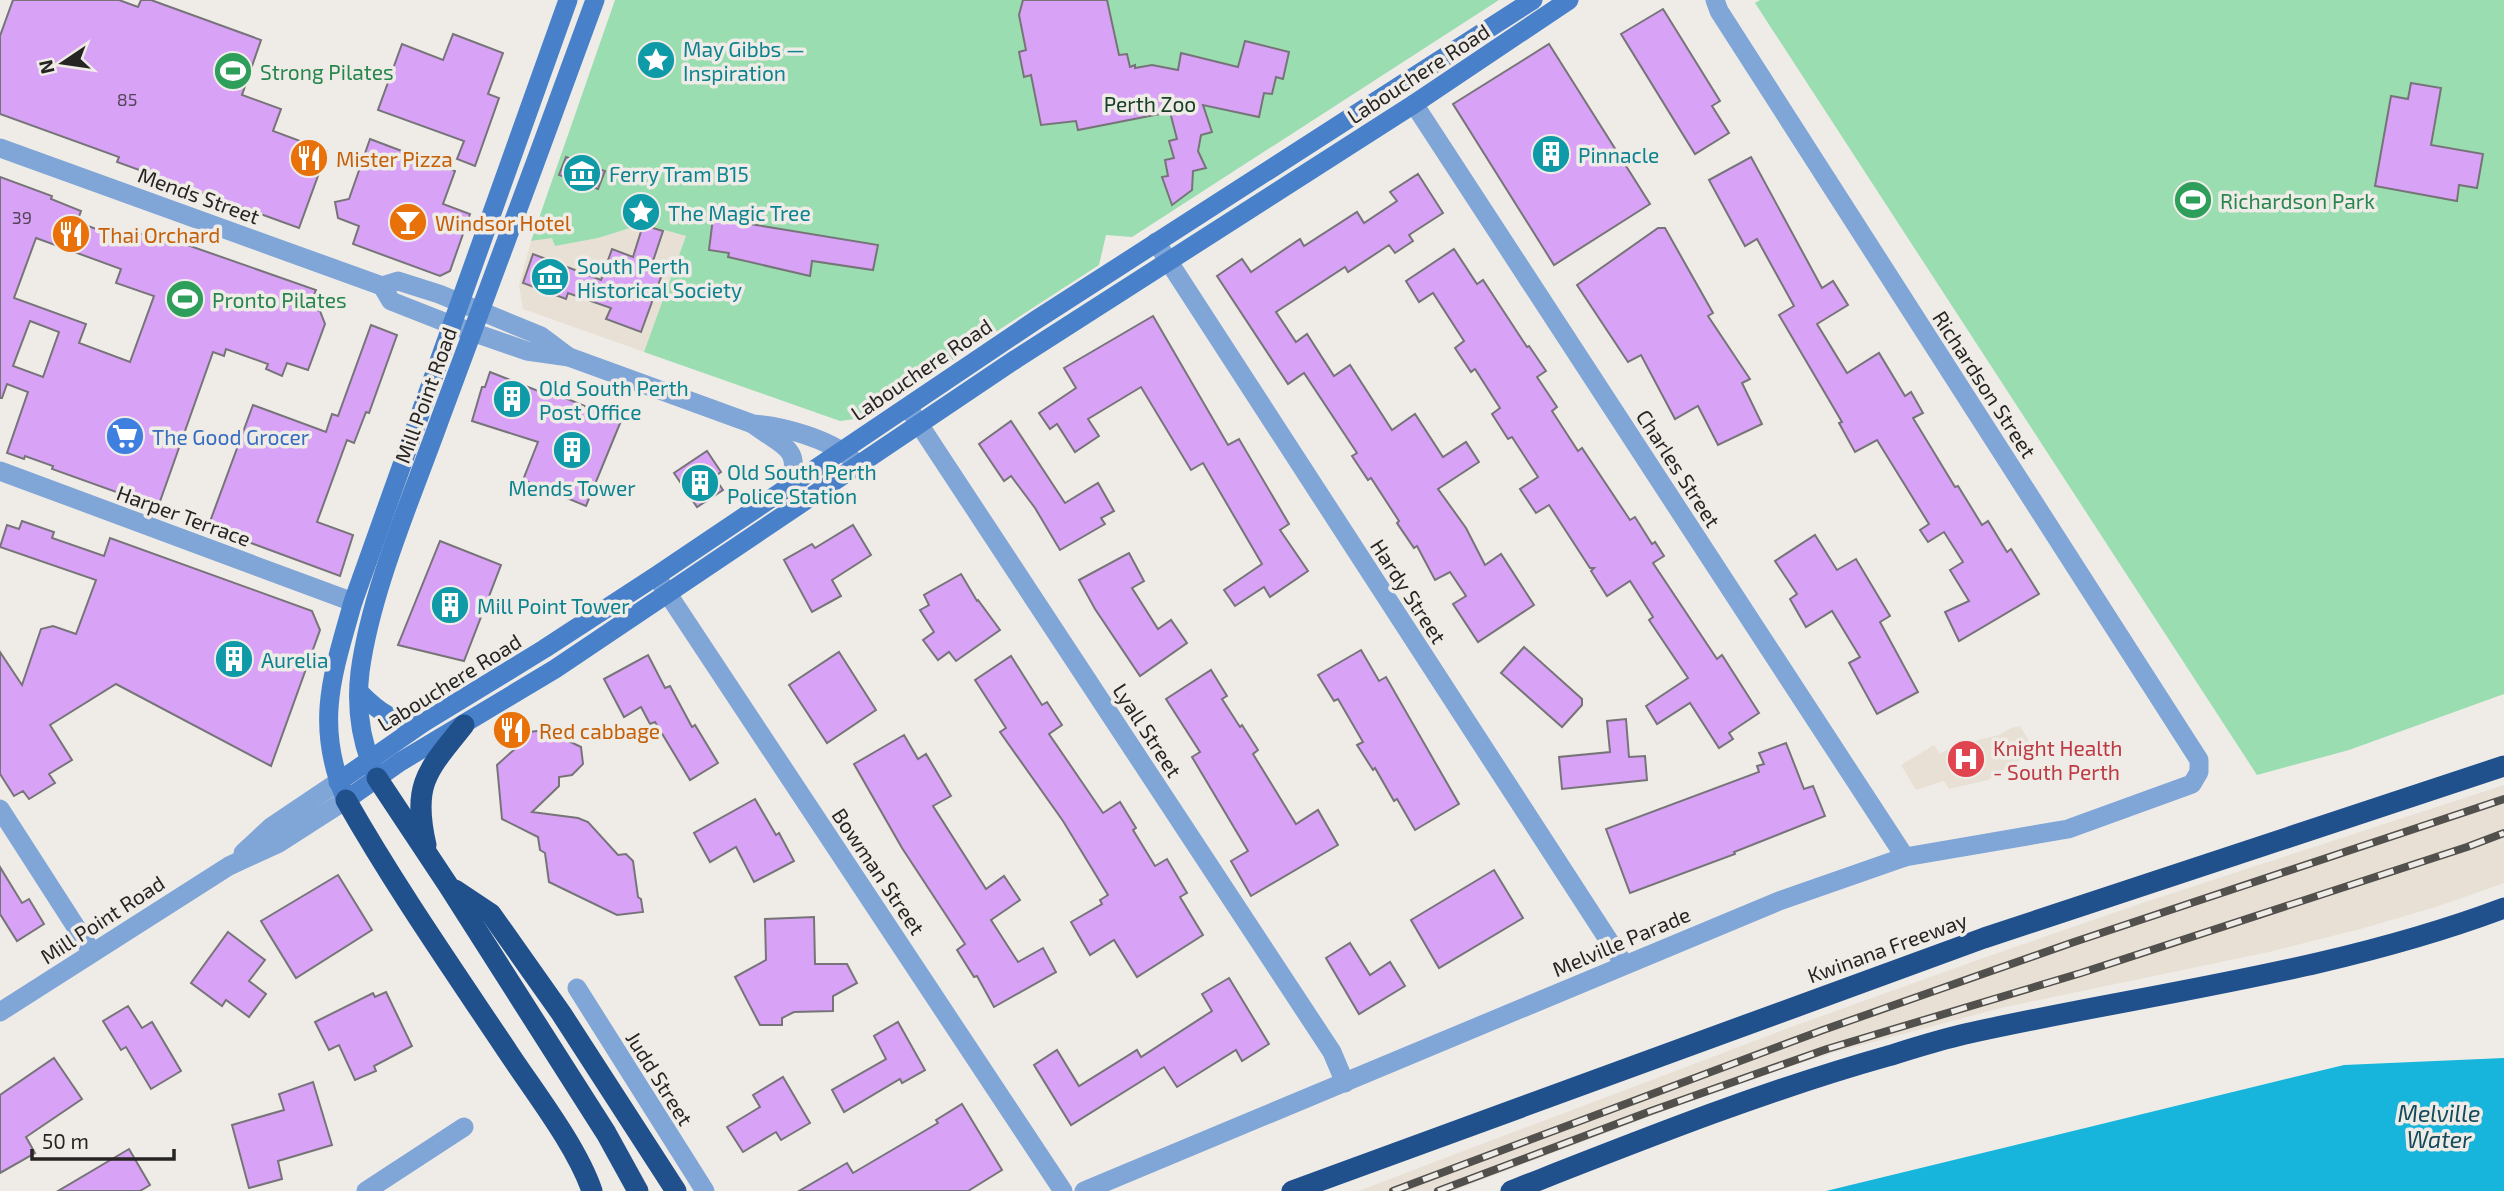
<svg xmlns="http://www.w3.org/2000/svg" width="2504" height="1191" font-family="'Exo 2',sans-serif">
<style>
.built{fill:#e8e0d5}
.green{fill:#99ddb0}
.water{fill:#17b4db}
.building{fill:#d8a3f6;stroke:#777479;stroke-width:2;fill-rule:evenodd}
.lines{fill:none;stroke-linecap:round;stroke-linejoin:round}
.minor{stroke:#80a5d7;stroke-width:19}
.tertiary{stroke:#80a5d7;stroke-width:19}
.secondary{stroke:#4880ca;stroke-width:19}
.motorway{stroke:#21518d;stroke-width:21}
.rail-casing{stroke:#52504d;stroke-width:8}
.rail{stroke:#efece7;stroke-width:5;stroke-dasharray:16;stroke-linecap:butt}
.labels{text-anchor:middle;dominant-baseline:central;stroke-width:7;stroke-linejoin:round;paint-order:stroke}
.number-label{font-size:18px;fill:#534458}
.culture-label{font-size:21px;fill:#0d838f;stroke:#efece7;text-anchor:start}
.leisure-label{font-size:21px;fill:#27864d;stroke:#efece7;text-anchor:start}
.street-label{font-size:21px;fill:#272523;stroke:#efece7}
.park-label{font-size:21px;fill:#174028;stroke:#efece7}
.food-label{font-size:21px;fill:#c56008;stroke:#efece7;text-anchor:start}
.shop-label{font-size:21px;fill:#366cbe;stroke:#efece7;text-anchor:start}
.health-label{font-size:21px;fill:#be3a42;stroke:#efece7;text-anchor:start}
.water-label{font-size:23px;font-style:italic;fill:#114b5c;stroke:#efece7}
</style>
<rect width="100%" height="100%" fill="#efece7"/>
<g class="built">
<polygon points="643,224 686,236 644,352 523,309 519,285 531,241 552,238 555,246 598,238"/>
<polygon points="2020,726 2035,751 1988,780 1949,789 1944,781 1916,790 1901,765 1934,745 1940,754 1953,746 1999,735 2011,728"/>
<polygon points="2504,785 2504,883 2436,907 2364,928 2269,952 2001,1008 1832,1053 1717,1091 1453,1191 1358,1191 1791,1027 1986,957 2145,902"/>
</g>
<g class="green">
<polygon points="615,0 1499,0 1132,237 1106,235 1099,265 863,418 840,421 644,352 686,236 643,224 598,238 555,246 552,238 531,241"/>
<polygon points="1760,0 2504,0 2504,694 2349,750 2257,775 1755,3"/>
</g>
<polygon class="water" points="2504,1058 2504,1191 1826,1191 2344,1065"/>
<g class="building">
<polygon points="13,0 119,0 138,7 141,0 151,0 261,40 242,95 281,109 273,131 327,151 299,228 117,162 119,157 0,114 0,36"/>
<polygon points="1023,0 1107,0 1119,55 1127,54 1130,67 1135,65 1135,68 1152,65 1178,70 1181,53 1238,67 1245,41 1289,52 1283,79 1276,77 1272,94 1264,93 1259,117 1203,105 1212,132 1201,135 1198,151 1206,168 1193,171 1192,190 1172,205 1162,177 1168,176 1165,160 1174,158 1169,141 1177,139 1170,112 1078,130 1076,121 1041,125 1031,75 1024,77 1019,52 1026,50 1019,15"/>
<polygon points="1663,9 1720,101 1712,106 1729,133 1695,154 1621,34"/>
<polygon points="453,34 503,53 488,94 499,98 475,166 457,159 464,141 378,110 402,44 443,60"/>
<polygon points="1549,44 1650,204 1554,265 1453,104"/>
<polygon points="2411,83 2441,88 2431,145 2483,154 2477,188 2459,185 2457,201 2375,186 2391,96 2408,99"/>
<polygon points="370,139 455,171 443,204 470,214 450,271 440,276 353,244 359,226 338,218 335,202 349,199"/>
<polygon points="566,157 605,171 598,189 559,175"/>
<polygon points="1751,157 1822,288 1833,281 1848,305 1817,324 1847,373 1879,353 1905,396 1911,392 1923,413 1913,418 1955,487 1958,486 1982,525 1988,521 2007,552 2011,549 2039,594 1959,641 1945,612 1969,601 1950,570 1963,562 1944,532 1928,542 1920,530 1929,524 1877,440 1855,452 1839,423 1842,422 1779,315 1794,306 1757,239 1745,246 1709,180"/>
<polygon points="1418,174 1443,213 1409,235 1413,241 1395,253 1389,245 1348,272 1345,267 1276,312 1296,342 1307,334 1334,376 1350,365 1392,430 1415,414 1443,457 1466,442 1479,462 1438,489 1466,528 1485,565 1501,554 1534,605 1478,642 1453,604 1466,596 1450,572 1435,580 1417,546 1414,548 1397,523 1399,521 1371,478 1368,480 1352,456 1357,453 1304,373 1288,384 1217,276 1242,259 1251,272 1300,239 1304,246 1357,212 1364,223 1397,201 1390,192"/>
<path d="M0 177 52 196 51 199 81 211 77 222 118 237 119 235 128 238 131 230 171 245 173 240 316 290 309 307 320 311 325 324 308 370 287 363 282 376 266 369 268 364 226 349 224 356 213 352 158 507 52 469 53 466 25 456 24 459 7 453 28 392 7 384 2 398H0ZM36 238 121 269 116 283 154 296 130 362 79 343 86 324 14 298ZM30 321 59 332 43 377 13 366Z"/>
<polygon points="713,218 878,245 873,270 812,261 810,276 728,257 729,253 709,250"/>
<polygon points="643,225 663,231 652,264 664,269 641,332 606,319 611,308 568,293 566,299 523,283 533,254 601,280 612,249 633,257"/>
<polygon points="1658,228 1665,228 1713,313 1708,316 1750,379 1742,383 1762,424 1718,445 1698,406 1675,419 1641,355 1628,362 1577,285"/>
<polygon points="1454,249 1477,284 1483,280 1527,347 1529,346 1546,371 1537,377 1557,407 1552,411 1578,451 1582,448 1630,520 1635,517 1652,544 1655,542 1664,556 1653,563 1717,659 1722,655 1759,713 1729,733 1733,739 1719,748 1690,703 1657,724 1646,706 1688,678 1649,620 1653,617 1630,581 1607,596 1591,571 1594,568 1590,568 1549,505 1536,513 1520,489 1538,477 1512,437 1508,439 1492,414 1500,408 1475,369 1471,372 1455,348 1464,341 1433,293 1419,302 1406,281"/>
<polygon points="1153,316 1228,445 1239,439 1289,524 1280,530 1308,571 1270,597 1264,587 1235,606 1224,590 1262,564 1203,463 1191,470 1141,387 1088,419 1099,436 1075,452 1057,424 1050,429 1039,413 1076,388 1064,368"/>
<polygon points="371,325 397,335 369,413 366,412 354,443 347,440 317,522 353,535 340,576 208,527 253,405 326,432 332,414 338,416"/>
<polygon points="490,372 556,398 558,395 621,421 586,506 523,480 538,442 472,421 482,387 485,387"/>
<polygon points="1011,421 1065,503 1098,483 1114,511 1101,518 1105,524 1060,550 1035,508 1011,476 1004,481 979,444"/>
<polygon points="707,451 721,472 714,477 723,490 697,507 674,473"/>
<polygon points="22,521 54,532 52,538 104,556 110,538 312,611 320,630 271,766 116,684 50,725 72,760 49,774 55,783 29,799 23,791 14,796 0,774 0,652 22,685 41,629 53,626 76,634 96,580 0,547 7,525 19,529"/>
<polygon points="853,525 871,555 832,580 841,596 812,612 784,560 812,544 815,548"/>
<polygon points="1815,535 1837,570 1856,559 1890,616 1880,622 1918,692 1877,714 1849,663 1860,657 1832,611 1806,627 1790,599 1797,594 1775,561"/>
<polygon points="440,541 501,565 464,661 398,645"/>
<polygon points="1129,553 1144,581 1132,588 1158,629 1171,620 1187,643 1140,676 1095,609 1079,580"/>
<polygon points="961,574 977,601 978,600 1000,630 956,661 949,652 938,660 923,640 934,632 920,610 929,605 924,595"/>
<polygon points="1524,647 1582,699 1582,705 1562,727 1501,673"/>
<polygon points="1361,650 1379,681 1386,677 1459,804 1415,830 1397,799 1394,801 1375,768 1373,770 1357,745 1363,742 1338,699 1334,701 1318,675"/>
<polygon points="839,652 876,710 827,743 789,685"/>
<polygon points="648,655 665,688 670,686 692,727 695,725 718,763 690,780 655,722 650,724 641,707 624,717 604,679"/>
<polygon points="1011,656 1042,705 1047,702 1062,725 1049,734 1103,813 1120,802 1136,828 1133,830 1155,866 1167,859 1187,893 1180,897 1203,935 1137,977 1114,940 1090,955 1071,922 1102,904 1100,900 1108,895 1063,821 1000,732 1006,728 975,680"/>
<polygon points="1211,670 1227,696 1222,699 1240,727 1242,725 1258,750 1253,754 1296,824 1318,810 1338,845 1251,896 1231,861 1248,851 1192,757 1200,752 1166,699"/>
<polygon points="1626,719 1629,757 1645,756 1647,780 1562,789 1559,757 1610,752 1607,721"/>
<polygon points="546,730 581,747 583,764 572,775 559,777 559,786 532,812 578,818 588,822 618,855 626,854 633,861 638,897 641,899 643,912 617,915 549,882 545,853 540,850 538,837 502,819 497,765 528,737 529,732"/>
<polygon points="904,735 918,759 926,754 951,796 933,806 986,889 1004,876 1020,900 991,920 1018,962 1043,948 1056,972 994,1007 977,976 974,977 957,950 965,944 902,848 854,764"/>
<polygon points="1786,743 1804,789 1813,786 1825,816 1734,852 1735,854 1630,893 1606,829 1759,772 1757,766 1764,764 1759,753"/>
<polygon points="755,799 776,835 779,833 794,861 754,882 736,847 710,862 694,833"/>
<polygon points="0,867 22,903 29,899 44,924 17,941 0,914"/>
<polygon points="1494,870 1523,918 1439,968 1411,920"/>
<polygon points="338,875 372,930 296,978 261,921"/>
<polygon points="814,917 815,964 847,964 857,983 833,996 833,1011 794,1012 782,1018 782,1025 760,1025 735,977 766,960 765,919"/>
<polygon points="228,932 265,960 249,981 266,994 249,1017 226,1000 222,1006 191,983"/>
<polygon points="1350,943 1370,975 1390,962 1405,986 1359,1014 1326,958"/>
<polygon points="1229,978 1269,1044 1242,1061 1236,1050 1177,1087 1164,1067 1071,1125 1034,1065 1057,1050 1079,1086 1137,1050 1141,1057 1212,1011 1202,994"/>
<polygon points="386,992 412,1046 374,1066 376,1071 355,1080 339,1045 329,1050 315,1022 373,993 375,997"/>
<polygon points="128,1006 142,1028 152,1022 181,1071 151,1089 126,1047 121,1050 103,1021"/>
<polygon points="898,1022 925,1070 902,1083 900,1079 844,1112 832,1090 886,1059 874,1036"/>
<polygon points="54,1058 82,1099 26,1137 35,1153 0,1173 0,1095"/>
<polygon points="783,1077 810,1123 781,1140 776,1132 743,1152 727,1127 760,1107 753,1095"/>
<polygon points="313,1082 332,1145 278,1161 282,1179 249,1188 232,1125 284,1110 279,1094"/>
<polygon points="962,1104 1002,1170 968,1191 799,1191 847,1163 853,1173 938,1123 936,1120"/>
<polygon points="129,1149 150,1185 140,1191 58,1191"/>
</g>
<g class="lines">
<g class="minor">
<polyline points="1414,104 1905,857"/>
<polyline points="0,148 382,286 398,281 439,294 541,336 569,357"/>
<polyline points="1156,242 1624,964"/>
<path d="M382 286 391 301 452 325 527 351 569 357 753 424C783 426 828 439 851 458"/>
<polyline points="911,412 1332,1052 1345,1083"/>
<path d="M754 425C783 447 803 447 789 488"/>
<polyline points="0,471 353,602"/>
<polyline points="660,582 1063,1191"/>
<polyline points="0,809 92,952"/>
<polyline points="577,988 705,1191"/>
<polyline points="366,1191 464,1127"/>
<polyline points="1084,1191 1779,901 1905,857 2068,829 2192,784 2199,772 2199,760 1719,11 1715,0"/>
</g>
<g class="tertiary">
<polyline points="243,853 271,827 338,782"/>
<polyline points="0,1012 229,866 279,843 346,800"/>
</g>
<g class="secondary">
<path d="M568 0 353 602C332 676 314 725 346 800L400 762 555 669 1016 359 1414 104 1569 0"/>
<path d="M359 692C381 714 391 721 423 723"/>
<path d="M374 771C360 739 356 706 360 672 371 590 412 497 440 419 492 279 544 140 595 0"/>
<polyline points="338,782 423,723 544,649 656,576 1036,320 1533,0"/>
</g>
<g class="motorway">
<polyline points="377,778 448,885 606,1133 638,1191"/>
<path d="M346 800C396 888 454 971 510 1055 536 1094 577 1147 592 1191"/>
<path d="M426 845C412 784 427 771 464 725"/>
<polyline points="455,890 491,914 561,1013 676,1191"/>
<polyline points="1292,1191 1984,938 2504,766"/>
<path d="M1511 1191C1636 1142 1760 1092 1888 1056 1914 1048 1939 1040 1965 1034 2144 994 2331 973 2504 908"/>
</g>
<g class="rail-casing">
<g id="rail">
<polyline points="1393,1191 1823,1030 2074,942 2504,799"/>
<polyline points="1438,1191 1651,1111 1827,1049 2081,973 2467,847 2504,833"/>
</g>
</g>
<use href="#rail" class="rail"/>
</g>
<defs>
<g id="sight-disc" transform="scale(2.0125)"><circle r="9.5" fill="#0f9aa8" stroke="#efece7"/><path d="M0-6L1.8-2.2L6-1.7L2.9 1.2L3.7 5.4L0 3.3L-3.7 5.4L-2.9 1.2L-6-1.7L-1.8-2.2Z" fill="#fff"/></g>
<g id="stadium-disc" transform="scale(2.0125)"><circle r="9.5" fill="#2e9e5b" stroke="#efece7"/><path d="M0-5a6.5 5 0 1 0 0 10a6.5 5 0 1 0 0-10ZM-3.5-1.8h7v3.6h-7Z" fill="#fff"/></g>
<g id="building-disc" transform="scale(2.0125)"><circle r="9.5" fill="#0f9aa8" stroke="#efece7"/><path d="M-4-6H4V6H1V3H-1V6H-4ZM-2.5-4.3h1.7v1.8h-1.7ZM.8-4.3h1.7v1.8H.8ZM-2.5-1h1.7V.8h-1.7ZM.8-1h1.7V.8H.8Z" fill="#fff"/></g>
<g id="restaurant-disc" transform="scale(2.0125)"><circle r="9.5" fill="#e8710a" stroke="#efece7"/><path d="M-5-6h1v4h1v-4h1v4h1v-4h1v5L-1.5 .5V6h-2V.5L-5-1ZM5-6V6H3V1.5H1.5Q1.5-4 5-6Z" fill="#fff"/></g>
<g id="museum-disc" transform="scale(2.0125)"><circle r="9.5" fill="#0f9aa8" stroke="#efece7"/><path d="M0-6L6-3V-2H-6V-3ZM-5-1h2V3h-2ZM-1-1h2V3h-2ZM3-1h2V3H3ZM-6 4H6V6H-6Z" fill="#fff"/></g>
<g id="bar-disc" transform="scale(2.0125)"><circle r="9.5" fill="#e8710a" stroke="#efece7"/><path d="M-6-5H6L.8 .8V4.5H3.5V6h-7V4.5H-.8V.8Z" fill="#fff"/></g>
<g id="supermarket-disc" transform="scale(2.0125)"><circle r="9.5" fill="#3f7fe0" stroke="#efece7"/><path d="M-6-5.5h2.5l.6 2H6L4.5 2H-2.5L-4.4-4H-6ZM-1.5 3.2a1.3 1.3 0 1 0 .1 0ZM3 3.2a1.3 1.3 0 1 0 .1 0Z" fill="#fff"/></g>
<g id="hospital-disc" transform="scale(2.0125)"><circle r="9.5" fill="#e0444e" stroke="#efece7"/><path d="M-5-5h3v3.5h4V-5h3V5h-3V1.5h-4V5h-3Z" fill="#fff"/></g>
</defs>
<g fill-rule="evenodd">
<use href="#sight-disc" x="656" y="60"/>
<use href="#stadium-disc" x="233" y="71"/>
<use href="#building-disc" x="1551" y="154"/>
<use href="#restaurant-disc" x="309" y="158"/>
<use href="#museum-disc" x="582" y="173"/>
<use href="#stadium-disc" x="2193" y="200"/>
<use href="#sight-disc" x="641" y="212"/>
<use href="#bar-disc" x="408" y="222"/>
<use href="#restaurant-disc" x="71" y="234"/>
<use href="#museum-disc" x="550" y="277"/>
<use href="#stadium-disc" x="185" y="299"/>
<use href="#building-disc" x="512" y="399"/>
<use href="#supermarket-disc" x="125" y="436"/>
<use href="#building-disc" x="572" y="450"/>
<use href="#building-disc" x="700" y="483"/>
<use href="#building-disc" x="450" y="605"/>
<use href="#building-disc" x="234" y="659"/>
<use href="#restaurant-disc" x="512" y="730"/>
<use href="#hospital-disc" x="1966" y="759"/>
</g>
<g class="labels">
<g class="number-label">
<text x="127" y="99">85</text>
<text x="22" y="217">39</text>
</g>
<g class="culture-label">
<text x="683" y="48">May Gibbs —<tspan x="683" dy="24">Inspiration</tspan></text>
<text x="1578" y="154">Pinnacle</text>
<text x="609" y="173">Ferry Tram B15</text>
<text x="668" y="212">The Magic Tree</text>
<text x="577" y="265">South Perth<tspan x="577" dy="24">Historical Society</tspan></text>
<text x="539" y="387">Old South Perth<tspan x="539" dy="24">Post Office</tspan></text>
<text x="727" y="471">Old South Perth<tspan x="727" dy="24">Police Station</tspan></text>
<text x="572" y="487" text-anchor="middle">Mends Tower</text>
<text x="477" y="605">Mill Point Tower</text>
<text x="261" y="659">Aurelia</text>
</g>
<g class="leisure-label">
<text x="260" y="71">Strong Pilates</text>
<text x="2220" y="200">Richardson Park</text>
<text x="212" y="299">Pronto Pilates</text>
</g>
<g class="street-label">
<text transform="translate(1418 73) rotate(-33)">Labouchere Road</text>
<text transform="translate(199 195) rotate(20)">Mends Street</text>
<text transform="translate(921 369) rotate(-34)">Labouchere Road</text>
<text transform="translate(1985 384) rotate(57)">Richardson Street</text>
<text transform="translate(425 395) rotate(-70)">Mill Point Road</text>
<text transform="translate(1679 468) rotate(57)">Charles Street</text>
<text transform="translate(184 515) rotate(20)">Harper Terrace</text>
<text transform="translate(1409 591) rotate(57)">Hardy Street</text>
<text transform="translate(449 682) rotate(-32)">Labouchere Road</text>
<text transform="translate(1148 730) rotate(57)">Lyall Street</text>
<text transform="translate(879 871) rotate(56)">Bowman Street</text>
<text transform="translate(102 919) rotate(-33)">Mill Point Road</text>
<text transform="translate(1621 941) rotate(-23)">Melville Parade</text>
<text transform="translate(1887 947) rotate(-20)">Kwinana Freeway</text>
<text transform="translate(660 1078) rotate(58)">Judd Street</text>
</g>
<g class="park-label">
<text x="1150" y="103">Perth Zoo</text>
</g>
<g class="food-label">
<text x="336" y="158">Mister Pizza</text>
<text x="435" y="222">Windsor Hotel</text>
<text x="98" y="234">Thai Orchard</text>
<text x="539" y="730">Red cabbage</text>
</g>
<g class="shop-label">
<text x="152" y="436">The Good Grocer</text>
</g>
<g class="health-label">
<text x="1993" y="747">Knight Health<tspan x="1993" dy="24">- South Perth</tspan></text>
</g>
<g class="water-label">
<text x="2439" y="1113">Melville<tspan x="2439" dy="26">Water</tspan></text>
</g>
</g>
<g transform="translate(63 63) rotate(257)" stroke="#efece7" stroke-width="5" paint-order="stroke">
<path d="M0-5L12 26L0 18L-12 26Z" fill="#272523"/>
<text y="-10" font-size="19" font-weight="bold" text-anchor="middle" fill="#272523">N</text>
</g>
<path d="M32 1149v10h142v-10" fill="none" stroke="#272523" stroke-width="3.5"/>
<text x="42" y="1149" font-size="21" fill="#272523" stroke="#efece7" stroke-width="5" paint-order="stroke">50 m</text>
</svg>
